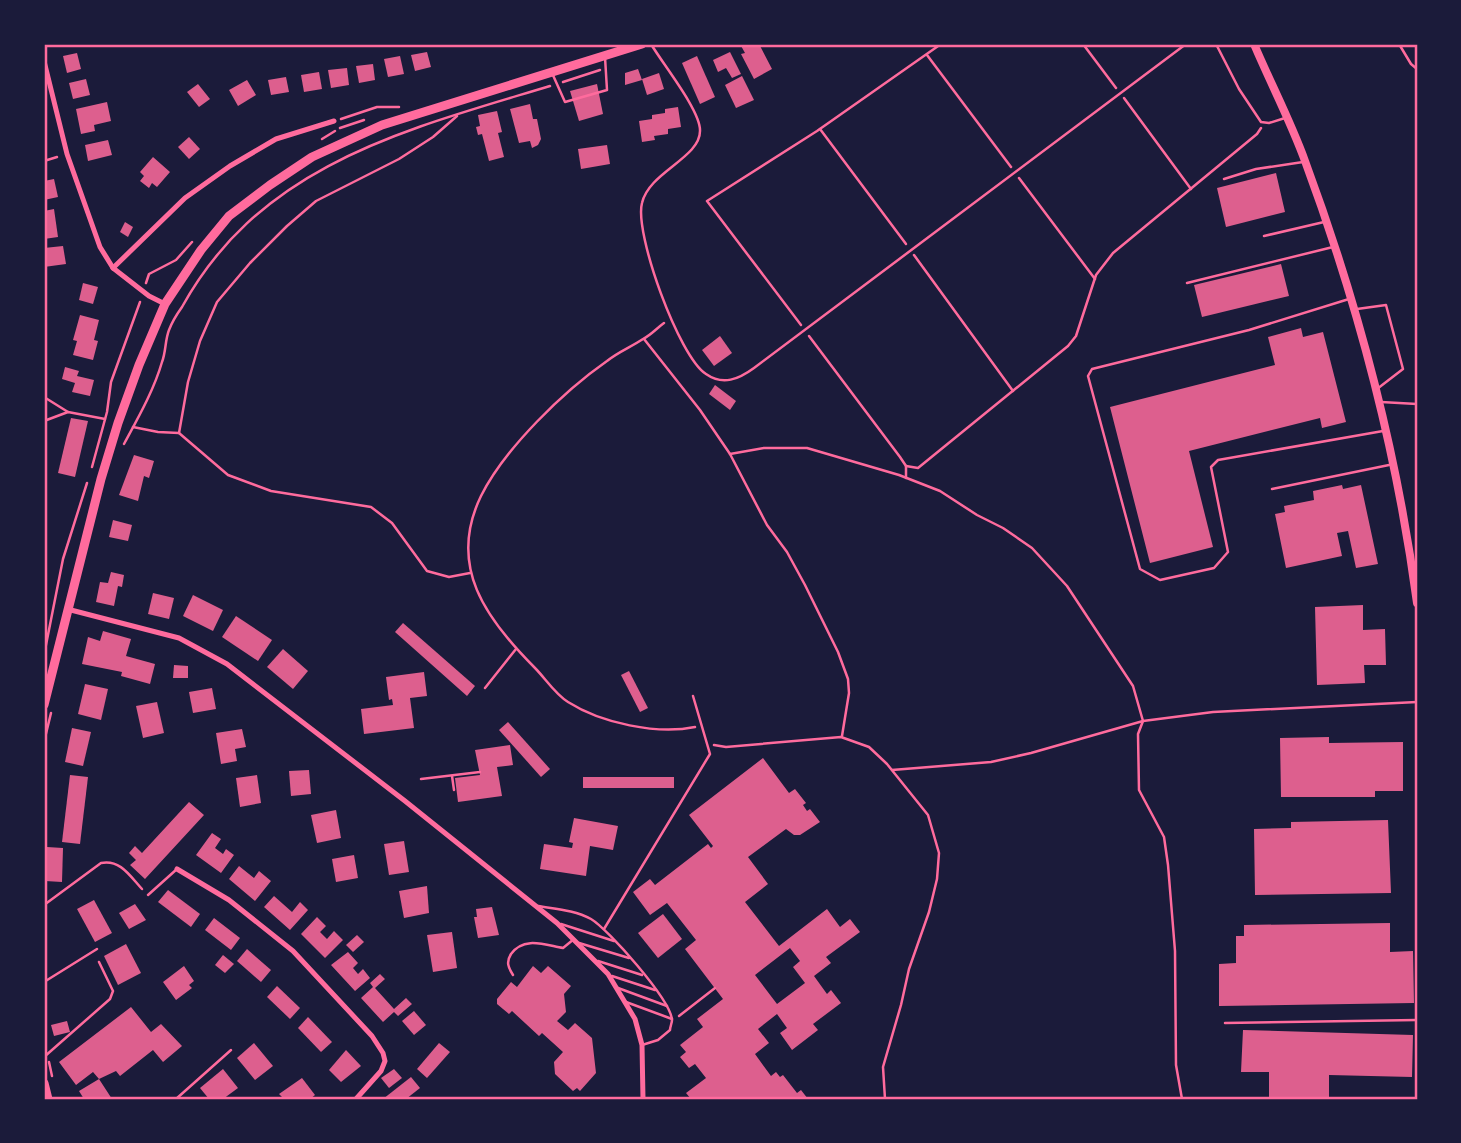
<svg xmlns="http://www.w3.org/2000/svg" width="1461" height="1143" font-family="Lora,serif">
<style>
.building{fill:#dd5f8e;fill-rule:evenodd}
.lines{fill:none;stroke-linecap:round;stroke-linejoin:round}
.path{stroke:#ff6b9d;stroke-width:2.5}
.service{stroke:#ff6b9d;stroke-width:2.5}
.minor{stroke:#ff6b9d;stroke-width:5}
.secondary{stroke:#ff6b9d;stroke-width:8}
.primary{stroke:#ff6b9d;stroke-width:9}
.neatline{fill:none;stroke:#ff6b9d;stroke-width:2.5}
</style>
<rect width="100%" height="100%" fill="#1b1b3a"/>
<g class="building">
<polygon points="740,44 759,44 772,69 754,79 741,54 745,53"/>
<polygon points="427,52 431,67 415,71 411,55"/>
<polygon points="730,52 741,74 732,78 726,68 718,72 713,60"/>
<polygon points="77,53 81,69 67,73 63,56"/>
<polygon points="400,56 404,74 388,77 384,59"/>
<polygon points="697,56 715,97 700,104 682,63"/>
<polygon points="373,64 375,80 359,83 356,66"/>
<polygon points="347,68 349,85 331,88 328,70"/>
<polygon points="638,69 642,80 625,85 625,73"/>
<polygon points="319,72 322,89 304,92 301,75"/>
<polygon points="659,73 664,89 647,95 642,79"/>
<polygon points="742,76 754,100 736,108 725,85"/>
<polygon points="286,77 289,92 271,95 268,80"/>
<polygon points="86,79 90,95 73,99 69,83"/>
<polygon points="247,80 256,95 238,106 229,90"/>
<polygon points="198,84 210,99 199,107 187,92"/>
<polygon points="597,84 603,114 579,121 570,91"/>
<polygon points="107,102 111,121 94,125 95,131 81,134 76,109"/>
<polygon points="530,104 533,119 537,119 541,139 538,145 532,148 530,141 519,143 510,109"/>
<polygon points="678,107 681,127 668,129 668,134 654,136 655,140 642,142 639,121 652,119 652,115 665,113 665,109"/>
<polygon points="497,111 502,132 498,133 504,157 489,161 482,134 478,135 476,127 480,126 478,115"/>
<polygon points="189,137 200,149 189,159 178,147"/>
<polygon points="108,140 112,155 88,161 85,145"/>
<polygon points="607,145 610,164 581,169 578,149"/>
<polygon points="153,157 170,172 157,187 152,183 149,188 140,181 144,176 140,172"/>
<polygon points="1276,173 1285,212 1226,227 1217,188"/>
<polygon points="54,179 58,197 44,200 44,181"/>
<polygon points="54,209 58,237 44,239 44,211"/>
<polygon points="125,222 133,227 128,237 120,232"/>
<polygon points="63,246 66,264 44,267 44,248"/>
<polygon points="1281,264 1289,296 1202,317 1194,285"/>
<polygon points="83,283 98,287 93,304 79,300"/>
<polygon points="80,315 99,320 94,340 98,341 93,360 73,355 77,341 73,340"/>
<polygon points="1301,328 1303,337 1323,332 1346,422 1322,428 1320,418 1189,451 1213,547 1150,563 1110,407 1275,365 1268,337"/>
<polygon points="720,336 732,353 714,366 702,350"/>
<polygon points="65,367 79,371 77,376 94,380 90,396 72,392 75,383 62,379"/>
<polygon points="715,385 736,401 730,410 709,394"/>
<polygon points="71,418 88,421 75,477 58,473"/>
<polygon points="134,455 154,461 149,478 144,476 138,501 119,495"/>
<polygon points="1342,485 1343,489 1361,485 1378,564 1356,568 1348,531 1337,533 1342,556 1286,568 1275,514 1285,512 1284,506 1314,500 1313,491"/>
<polygon points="113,520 132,525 128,541 109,537"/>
<polygon points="111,572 124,575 122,587 118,586 114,606 96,602 100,582 108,583"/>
<polygon points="153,593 174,598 169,619 148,614"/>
<polygon points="193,595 223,610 213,631 183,616"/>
<polygon points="1363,605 1363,630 1385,629 1386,665 1364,665 1365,683 1317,685 1315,607"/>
<polygon points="236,616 272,640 258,661 222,637"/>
<polygon points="403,623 475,686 467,696 395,632"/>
<polygon points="103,631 131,639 126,656 155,664 150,684 121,676 122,672 82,664 88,637 100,641"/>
<polygon points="283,649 308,671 293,689 267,667"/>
<polygon points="174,665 188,666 188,678 173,678"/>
<polygon points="629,671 648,708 640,712 621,675"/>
<polygon points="424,672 427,696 410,698 414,728 364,734 361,709 393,705 392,699 389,700 386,677"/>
<polygon points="85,684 108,689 101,720 78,714"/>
<polygon points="212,688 216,709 193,713 189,692"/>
<polygon points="157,702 164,733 143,738 136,706"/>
<polygon points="508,722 550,769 541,777 499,730"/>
<polygon points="72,728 91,732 83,766 65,762"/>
<polygon points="242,729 246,747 235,749 237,761 221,764 216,733"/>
<polygon points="1329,737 1329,743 1403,742 1403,791 1375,791 1375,797 1281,797 1280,738"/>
<polygon points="510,745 513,765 497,767 502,796 458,802 455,778 480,775 475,750"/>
<path d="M763 758 789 793 795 789 806 803 803 805 807 811 810 809 820 822 800 835H794L786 829 748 857 768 884 745 902 779 946 827 909 840 927 850 919 860 932 826 957 831 963 814 976 827 994 831 990 841 1003 813 1024 818 1030 792 1050 780 1033 787 1028 777 1014 758 1029 769 1043 755 1054 771 1076 776 1072 780 1077 783 1075 797 1093 801 1090 808 1099H691L686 1093 706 1078 695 1064 689 1068 680 1057 686 1052 680 1045 703 1027 697 1019 723 999 685 949 696 940 667 903 650 915 633 892 650 879 655 885 708 844 711 848 713 846 689 815ZM790 948 800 961 793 967 805 983 777 1004 755 975Z"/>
<polygon points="309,770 311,794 291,796 289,771"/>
<polygon points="70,775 88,777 80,844 62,842"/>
<polygon points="257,775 261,803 240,807 236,778"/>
<rect x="583" y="777" width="91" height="11"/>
<polygon points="189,802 204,815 145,879 130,865 136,860 129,853 135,846 142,853"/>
<polygon points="336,810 341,838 317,843 311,815"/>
<polygon points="574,818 618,826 613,850 590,846 586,876 540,869 544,844 572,848 573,843 569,842"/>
<polygon points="1388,820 1391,893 1255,895 1254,829 1291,828 1291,822"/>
<polygon points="212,833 221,839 215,848 223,854 226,849 234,855 221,873 196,855"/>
<polygon points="404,841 409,872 389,875 384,844"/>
<polygon points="47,847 63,848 62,882 45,881"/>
<polygon points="354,855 358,878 336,882 332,859"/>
<polygon points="239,866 254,878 259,871 271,881 255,901 229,879"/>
<polygon points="427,886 429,913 404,918 399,891"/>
<polygon points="168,890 200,914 191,927 158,902"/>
<polygon points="274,896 292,912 300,902 308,910 290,930 264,907"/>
<polygon points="94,900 112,933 95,942 77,909"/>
<polygon points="135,904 146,920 129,929 119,913"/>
<polygon points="492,907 499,935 478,938 474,917 477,917 476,909"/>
<polygon points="663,914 682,939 658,958 638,933"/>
<polygon points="317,917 326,926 320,932 327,939 334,931 343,940 325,958 301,934"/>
<polygon points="214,918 240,938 231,950 205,930"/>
<polygon points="1390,923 1390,952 1413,951 1414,1003 1219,1006 1219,964 1236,963 1236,936 1244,936 1244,925"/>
<polygon points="452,932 457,968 433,972 427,935"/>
<polygon points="357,935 364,942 353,952 346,945"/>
<polygon points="126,944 141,973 118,985 104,956"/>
<polygon points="247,949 271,970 261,982 237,961"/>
<polygon points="348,952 358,963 353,968 358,974 363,969 370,978 355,991 331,965"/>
<polygon points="223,955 234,964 225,973 215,965"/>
<polygon points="184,966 194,981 189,985 192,988 176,1000 163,982"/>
<polygon points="533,966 541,973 548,966 571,986 564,994 566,1012 557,1021 568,1030 575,1023 592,1038 596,1073 580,1091 577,1088 573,1091 555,1074 554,1062 563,1052 542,1033 539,1036 512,1011 509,1014 497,1004 497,999 511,982 517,987"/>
<polygon points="380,974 385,979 375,988 394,1009 406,998 412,1004 398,1016 394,1012 383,1022 361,998 373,987 370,983"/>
<polygon points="277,986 300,1008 290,1019 267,997"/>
<polygon points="131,1007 151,1032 161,1024 182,1046 163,1062 153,1050 120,1076 116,1071 99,1079 112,1099 84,1099 79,1091 99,1079 93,1072 76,1085 59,1062"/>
<polygon points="414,1011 426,1025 414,1035 402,1021"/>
<polygon points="308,1017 332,1042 321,1052 298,1028"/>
<polygon points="67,1021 70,1032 54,1036 51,1025"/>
<polygon points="1243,1030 1413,1035 1412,1077 1329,1075 1329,1099 1269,1099 1269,1072 1241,1072"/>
<polygon points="254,1043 273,1066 255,1080 237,1058"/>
<polygon points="439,1043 450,1052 427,1078 417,1069"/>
<polygon points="346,1050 361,1066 341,1082 329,1070"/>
<polygon points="223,1069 238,1088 223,1099 209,1099 200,1088"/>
<polygon points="394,1069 402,1078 389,1088 381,1078"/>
<polygon points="411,1077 420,1088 406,1099 383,1099"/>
<polygon points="302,1078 315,1095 310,1099 284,1099 279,1094"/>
</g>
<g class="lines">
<g class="path">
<polyline points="1083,44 1116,88"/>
<polyline points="927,55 1011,167"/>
<polyline points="563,82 600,70"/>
<polyline points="1124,98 1191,189"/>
<polyline points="341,119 377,107 399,107"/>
<polyline points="340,128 364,120"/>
<polyline points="820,129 906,244"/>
<polyline points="322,139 335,131"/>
<polyline points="44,161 57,157"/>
<polyline points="1019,178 1095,279"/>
<polyline points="914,255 1013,391"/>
<polyline points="146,283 149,274 176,260 192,242"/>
<path d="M664 323C657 328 651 335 643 339 631 347 618 352 607 361 564 391 505 448 481 496 447 566 486 619 535 668 545 678 555 694 568 702 601 723 657 735 695 727"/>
<polyline points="801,325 707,201 817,131 941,44"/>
<polyline points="809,336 900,457 906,466 906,478"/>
<polyline points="644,339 700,410 730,454 764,448 807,448 899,475 940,491 977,515 1003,528 1032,548 1067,586 1133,686 1143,721 1138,734 1139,790 1164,837 1168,865 1175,951 1176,1065 1182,1099"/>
<polyline points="44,397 68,412"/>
<polyline points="44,421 68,412 105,419"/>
<polyline points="133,427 158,432 179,433 228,475 271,491 371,507 392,523 427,571 449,577 470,573"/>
<polyline points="179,433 188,382 200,341 217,302 250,263 287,226 316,201 399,159 433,137 457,116"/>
<path d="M124 444C138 418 154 390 162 362 166 352 165 340 169 330 172 322 177 314 182 307 261 164 405 130 550 86"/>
<polyline points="730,454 767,525 787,552 805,585 838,652 848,679 849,693 842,736"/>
<polyline points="906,466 918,468 1068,346 1076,336 1096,275 1113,253 1257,134 1261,128"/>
<polyline points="92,467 107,412 111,382 140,302"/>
<polyline points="44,655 63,559 87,483"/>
<polyline points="485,688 516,649"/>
<polyline points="44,742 51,713"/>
<polyline points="714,745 726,747 841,737 869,747 887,764 928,815 939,853 937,879 929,912 909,969 901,1005 883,1067 885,1099"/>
<polyline points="892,770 991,762 1031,753 1143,721 1213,712 1417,702"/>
<polyline points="452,776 454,790"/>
<polyline points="421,779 480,772"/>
<path d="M44 905 101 863C120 859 130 876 142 889"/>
<polyline points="679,1016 715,988"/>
<polyline points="49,1062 52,1076"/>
</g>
<g class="service">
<path d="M651 44C662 63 701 111 700 131 700 158 649 172 642 203 634 233 679 357 706 374 723 386 739 379 754 368L1186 44"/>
<polyline points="1216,44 1239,89 1261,122 1269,123 1285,118"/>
<polyline points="1399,44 1411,64 1417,69"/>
<polyline points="552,73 565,102 607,90 605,57"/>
<polyline points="1224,179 1256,169 1303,162"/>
<polyline points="1264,236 1324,222"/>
<polyline points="1187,283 1333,247"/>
<polyline points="1349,299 1249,330 1092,369 1088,376 1140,569 1160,580 1214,568 1228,552 1211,467 1218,460 1383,431"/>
<polyline points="1357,309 1386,305 1403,369 1377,389"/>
<polyline points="1381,402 1417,404"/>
<polyline points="1272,489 1389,465"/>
<polyline points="148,895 177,869"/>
<path d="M538 906C556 909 575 910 591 919 608 929 671 1000 672 1020 672 1023 670 1027 670 1030L658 1040 642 1045"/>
<polyline points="561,924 614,941"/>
<polyline points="604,929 710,754 693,696"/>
<polyline points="579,943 629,958"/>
<polyline points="598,961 642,975"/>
<path d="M513 975C508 967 506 962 511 954 524 936 545 945 563 948L574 939"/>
<polyline points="612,976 655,990"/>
<polyline points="44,982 97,949"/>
<polyline points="618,988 667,1006"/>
<polyline points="626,1002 672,1019"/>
<polyline points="1225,1023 1417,1020"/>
<polyline points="44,1057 110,999 113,991 99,962"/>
<polyline points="176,1099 231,1050"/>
</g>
<g class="minor">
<polyline points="44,61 67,154 100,247 113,268 149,296 165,304"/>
<polyline points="113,268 185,198 230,166 276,139 334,121"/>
<polyline points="67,609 179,638 227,664 405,801 557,923 608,974 635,1019 642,1045 643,1099"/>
<polyline points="177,869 229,900 293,951 372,1036 383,1053 385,1061 381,1071 356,1099"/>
</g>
<path class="secondary" d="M1254 44C1270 82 1291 122 1305 161 1358 304 1397 452 1417 603"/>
<g class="primary">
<polyline points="44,705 101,479 118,423 139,365 165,304 201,250 229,216 270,185 312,157 382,125 642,44"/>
<polyline points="44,1083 48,1099"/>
</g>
</g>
<rect width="1461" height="1143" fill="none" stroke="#1b1b3a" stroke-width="91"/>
<rect x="46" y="46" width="1370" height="1052" class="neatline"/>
</svg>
